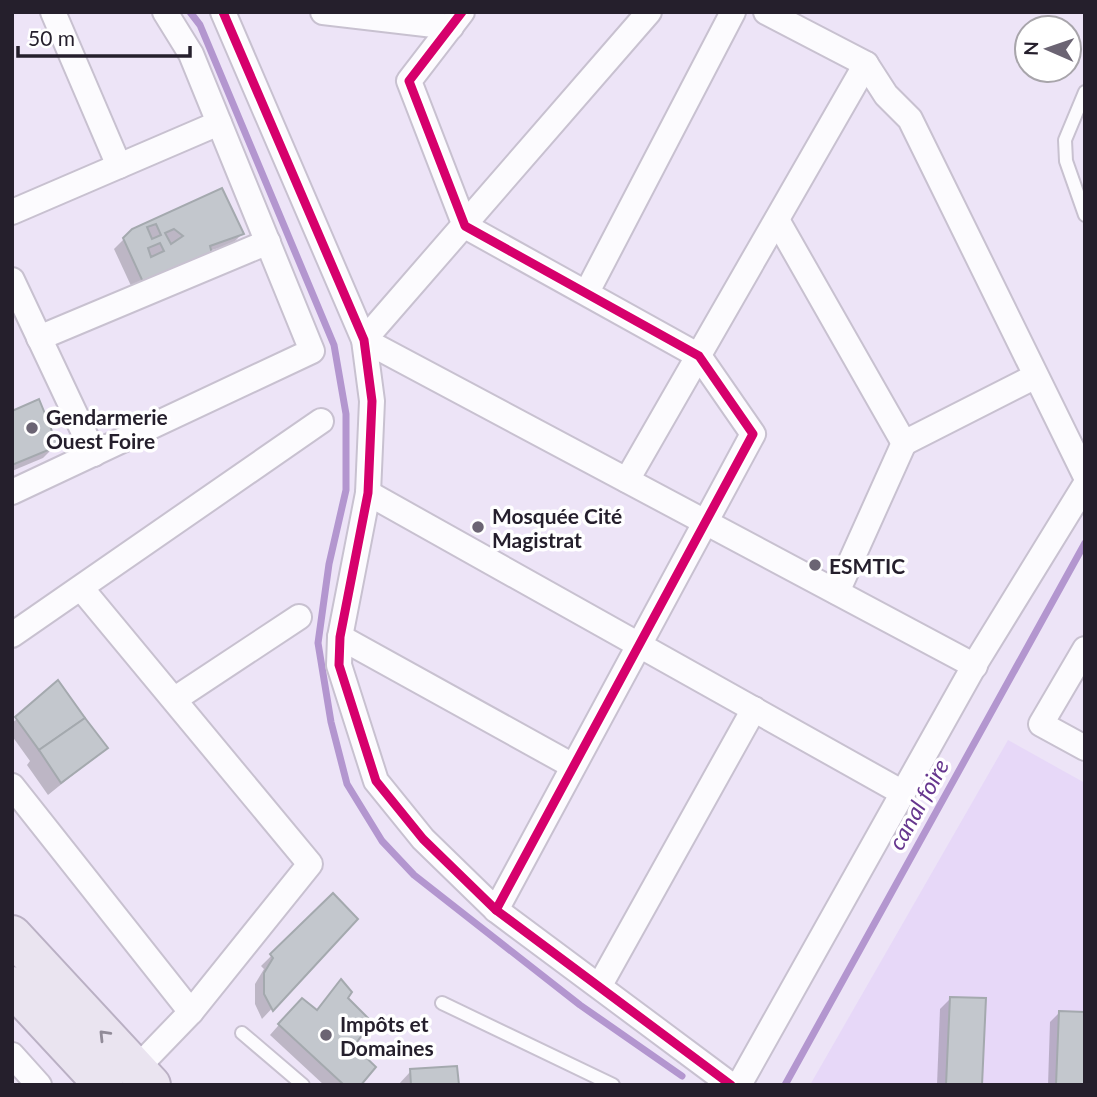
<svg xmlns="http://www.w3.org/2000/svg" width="1097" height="1097" font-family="Lato,sans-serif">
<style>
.built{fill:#e7d8f8}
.shadow{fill:#0003}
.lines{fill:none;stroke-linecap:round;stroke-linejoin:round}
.stream{stroke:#b396cf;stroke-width:7}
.building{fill:#c3c7cd;stroke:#a4a9ae;stroke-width:2;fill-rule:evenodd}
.lane-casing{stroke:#c8c1d0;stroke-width:16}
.street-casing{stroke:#c8c1d0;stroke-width:28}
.highway-casing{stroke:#bab0c4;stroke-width:42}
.lane{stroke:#fcfbfe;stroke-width:12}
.street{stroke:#fcfbfe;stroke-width:24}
.highway{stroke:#eae4f0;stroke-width:38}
.cycleway-casing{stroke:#fff;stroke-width:13}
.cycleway{stroke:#d6006c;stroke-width:9}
.oneway{stroke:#918b98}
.poi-dot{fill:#6b6473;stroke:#fff;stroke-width:2.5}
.labels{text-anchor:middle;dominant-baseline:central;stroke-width:7;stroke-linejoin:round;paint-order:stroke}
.poi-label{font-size:21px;font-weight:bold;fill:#251f2c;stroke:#fff;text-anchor:start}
.water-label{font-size:23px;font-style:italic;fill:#66368e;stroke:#fff}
</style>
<rect width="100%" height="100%" fill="#ede4f7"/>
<polygon class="built" points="1008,740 1085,783 1085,1085 810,1085"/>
<g class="shadow">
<polygon points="221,190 242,234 232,244 209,251 133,290 114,249 132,231"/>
<polygon points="12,413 56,445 43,458 12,471"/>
<polygon points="17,719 106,748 48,795 27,765 30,761 12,736 12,723"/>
<polygon points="333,895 356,919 262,1019 255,1004 255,984 264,969 261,966"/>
<polygon points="341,981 346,998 351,1047 360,1085 324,1085 270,1035 292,1010 316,1011"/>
<polygon points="950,999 980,1085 937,1085 940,1009"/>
<polygon points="1060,1012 1085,1085 1048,1085 1050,1022"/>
<polygon points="411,1071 457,1085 398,1085"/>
</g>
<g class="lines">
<g class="stream">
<polyline points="190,12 200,25 334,345 346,414 346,490 329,564 318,643 331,722 347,784 382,841 414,875 580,1005 682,1076"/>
<polyline points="785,1085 1085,543"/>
</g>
</g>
<g class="building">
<path d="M222 188 244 234 210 246 212 254 143 282 123 238 132 229ZM156 224 161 235 152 239 147 227ZM174 229 183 236 171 244 165 233ZM160 243 164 251 151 257 148 248Z"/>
<polygon points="39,399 58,446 12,465 12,411"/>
<polygon points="58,680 85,718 39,750 15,717"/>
<polygon points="85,718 108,748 61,783 39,750"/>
<polygon points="333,893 358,919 273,1011 264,994 264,973 273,958 270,954"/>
<polygon points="341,979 352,992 348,998 372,1022 354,1046 376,1067 361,1085 344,1085 278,1024 302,998 317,1010"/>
<polygon points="950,997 986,998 982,1085 946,1085"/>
<polygon points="1059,1011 1085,1012 1085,1085 1056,1085"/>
<polygon points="457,1066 459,1085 411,1085 410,1069"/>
</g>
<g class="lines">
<g class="lane-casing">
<g id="lane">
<polyline points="1085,92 1065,140 1066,161 1085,215"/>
<polyline points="442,1003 613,1085"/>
<polyline points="242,1033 303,1085"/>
</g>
</g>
<g class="street-casing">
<g id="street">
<polyline points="53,12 119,166"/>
<polyline points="223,12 364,340 372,401 368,493 340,637 339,665 376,781 423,839 496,910 731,1085"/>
<polyline points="323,12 451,27"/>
<polyline points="462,12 409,81 465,226 699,356 753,434 496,910"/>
<polyline points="649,12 364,340 975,666"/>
<polyline points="766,12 866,64 886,95 910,119 1085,475"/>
<polyline points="12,212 219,123"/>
<polyline points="777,220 904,443 1034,377"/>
<polyline points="12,280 94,454"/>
<polyline points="587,292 733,12"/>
<polyline points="39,338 268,242"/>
<polyline points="627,480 866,64"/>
<polyline points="12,492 312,351 191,54 165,12"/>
<polyline points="368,493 903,793"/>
<polyline points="81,588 310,864 191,1012 136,1069"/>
<polyline points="837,592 904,443"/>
<polyline points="12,635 321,421"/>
<polyline points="340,637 573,766"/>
<polyline points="1085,649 1041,724 1085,748"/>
<polyline points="175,699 299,617"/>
<polyline points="12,786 191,1012"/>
<polyline points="600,985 754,709"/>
<polyline points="12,1055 39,1085"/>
<polyline points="739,1085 978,659 1085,485"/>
</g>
</g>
<g class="highway-casing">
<g id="highway">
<polyline points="12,935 151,1085"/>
<polyline points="12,986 104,1085"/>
</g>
</g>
<use href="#lane" class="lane"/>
<use href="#street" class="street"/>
<use href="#highway" class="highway"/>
<g class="cycleway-casing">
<g id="cycleway">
<polyline points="223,12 364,340 372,401 368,493 340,637 339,665 376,781 423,839 496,910 731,1085"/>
<polyline points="462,12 409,81 465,226 699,356 753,434 496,910"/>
</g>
</g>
<use href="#cycleway" class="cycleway"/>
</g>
<defs><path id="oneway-chevron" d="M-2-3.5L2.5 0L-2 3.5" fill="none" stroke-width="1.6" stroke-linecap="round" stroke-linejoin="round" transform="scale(1.75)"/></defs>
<use class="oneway" href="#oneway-chevron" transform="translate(104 1035) rotate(-134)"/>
<g class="poi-dot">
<circle cx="32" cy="428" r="7"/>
<circle cx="478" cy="527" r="7"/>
<circle cx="815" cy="565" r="7"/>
<circle cx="326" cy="1035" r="7"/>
</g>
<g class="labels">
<g class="poi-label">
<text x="46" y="416">Gendarmerie<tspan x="46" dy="24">Ouest Foire</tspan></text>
<text x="492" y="515">Mosquée Cité<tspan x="492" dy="24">Magistrat</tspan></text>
<text x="829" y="565">ESMTIC</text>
<text x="340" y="1023">Impôts et<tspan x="340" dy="24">Domaines</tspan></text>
</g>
<g class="water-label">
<text transform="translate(918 804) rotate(-61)">canal foire</text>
</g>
</g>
<rect width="1097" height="1097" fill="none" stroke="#251f2c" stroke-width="28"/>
<g transform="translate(1048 49) rotate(272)"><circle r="33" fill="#ffffff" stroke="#a8a5ab" stroke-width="2"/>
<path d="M0-5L12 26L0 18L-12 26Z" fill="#6b6473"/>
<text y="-10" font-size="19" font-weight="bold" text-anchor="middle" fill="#251f2c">N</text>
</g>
<path d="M18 46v10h172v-10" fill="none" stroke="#251f2c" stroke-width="3.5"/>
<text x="28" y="46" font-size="21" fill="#251f2c" stroke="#ffffff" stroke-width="5" paint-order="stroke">50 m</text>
</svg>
